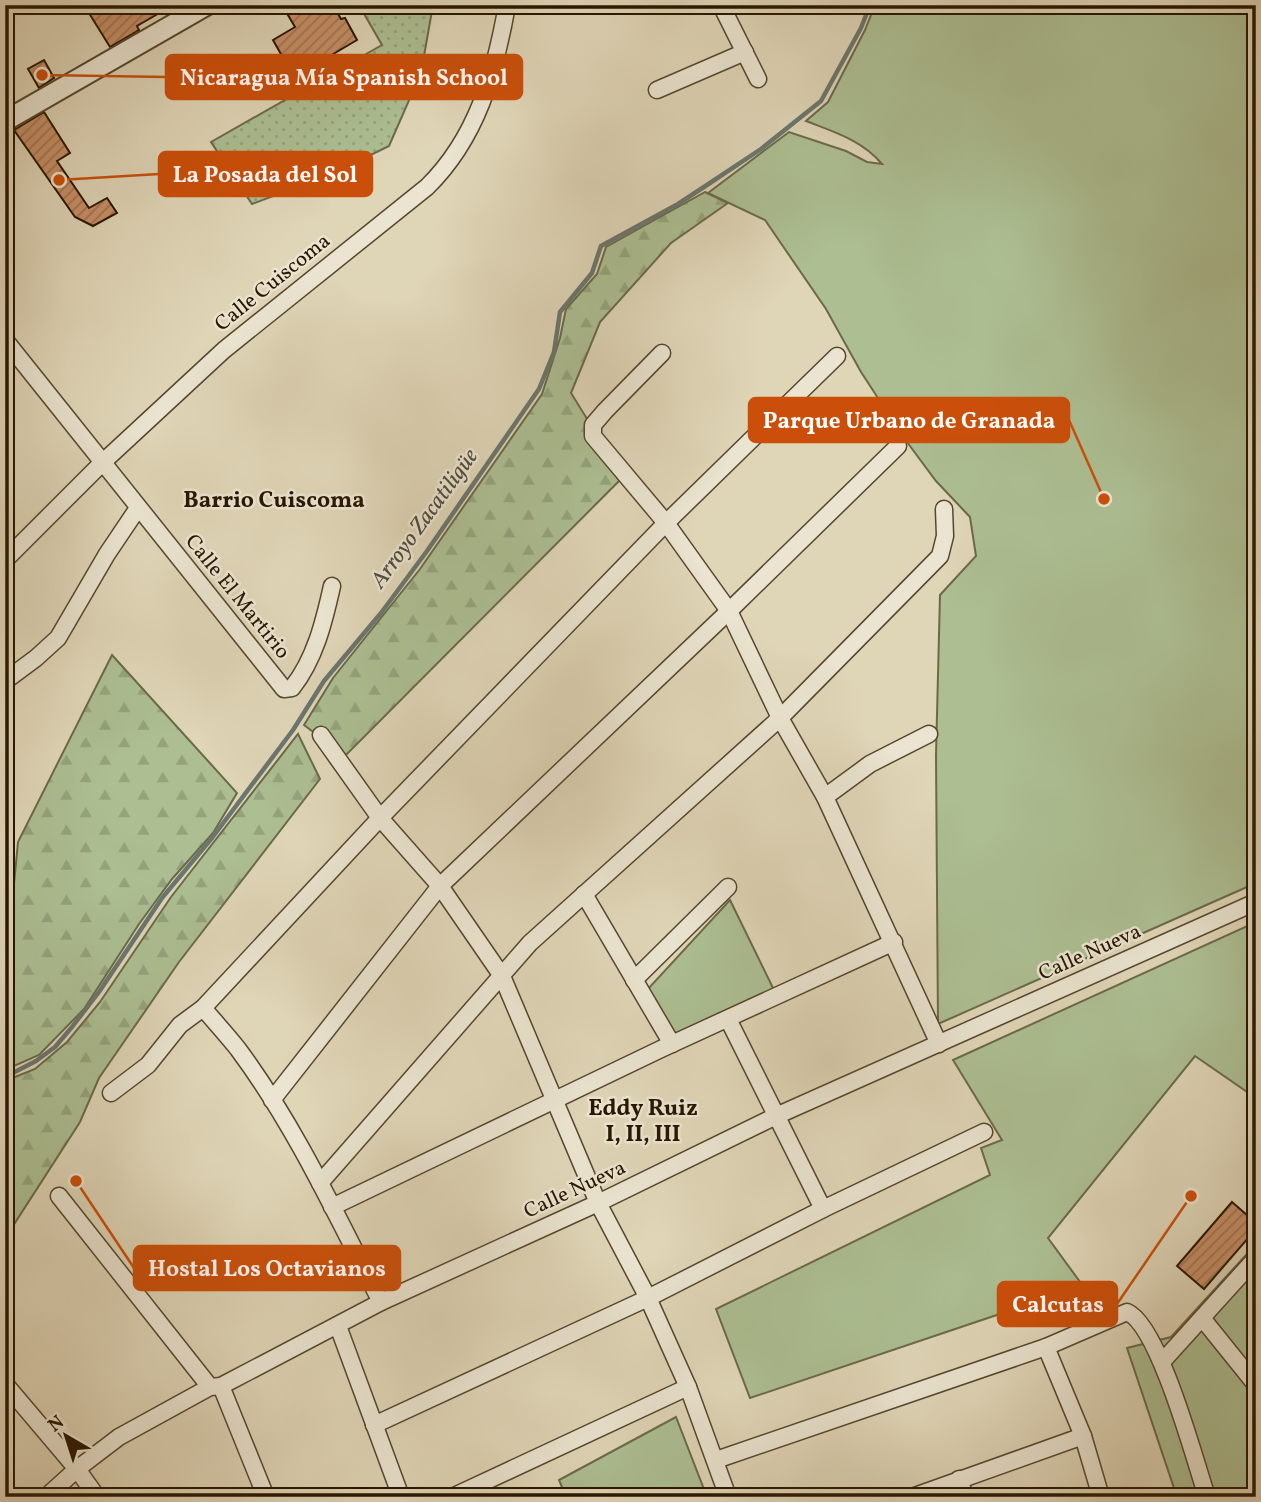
<svg xmlns="http://www.w3.org/2000/svg" width="1261" height="1502" font-family="Vollkorn,serif">
<style>
.grass{fill:url(#grass-dots);stroke:#6a6a49;stroke-width:2}
.forest{fill:url(#forest-firs);stroke:#6a6a49;stroke-width:2}
.park{fill:#acbe92;stroke:#6a6a49;stroke-width:2}
.lines{fill:none;stroke-linecap:round;stroke-linejoin:round}
.stream{stroke:#6a766e;stroke-width:4.5}
.building{fill:url(#building-hatch);stroke:#281600;stroke-width:2}
.minor-casing{stroke:#56462e;stroke-width:19}
.tertiary-casing{stroke:#56462e;stroke-width:23}
.minor{stroke:#eae4d0;stroke-width:16}
.tertiary{stroke:#eae4d0;stroke-width:19}
.labels{text-anchor:middle;dominant-baseline:central;stroke-width:5;stroke-linejoin:round;paint-order:stroke}
.street-label{font-size:21px;fill:#281600;stroke:#eae4d0}
.neighbourhood-label{font-size:23px;font-weight:bold;fill:#281600;stroke:#eae4d0}
.water-label{font-size:23px;font-style:italic;fill:#4e4e40;stroke:#eae4d0}
.leader{fill:none;stroke:#cb4f0a;stroke-width:2.5}
.callout-dot{fill:#cb4f0a;stroke:#eae4d0;stroke-width:2.5}
.callout{fill:#cb4f0a;stroke:#cb4f0a;stroke-width:2.5}
.callout-label{font-size:23px;text-anchor:middle;font-weight:bold;fill:#fff}
</style>
<defs>
<pattern id="grass-dots" width="8" height="8" patternUnits="userSpaceOnUse" patternTransform="scale(1.75)"><rect width="8" height="8" fill="#acbe92"/><path d="M2 2h.1M6 6h.1" fill="none" stroke="#94a37c" stroke-width="1.8" stroke-linecap="round"/></pattern>
<pattern id="forest-firs" width="22" height="20" patternUnits="userSpaceOnUse" patternTransform="scale(1.75)"><rect width="22" height="20" fill="#acbe92"/><path d="M5 1l3.5 6h-7zM16 11l3.5 6h-7z" fill="#94a37c"/></pattern>
<pattern id="building-hatch" width="6" height="6" patternUnits="userSpaceOnUse" patternTransform="scale(1.75)"><rect width="6" height="6" fill="#c78f67"/><path d="M-1 1l2-2M0 6l6-6M5 7l2-2" fill="none" stroke="#a27452"/></pattern>
</defs>
<rect width="100%" height="100%" fill="#dfd5b7"/>
<filter id="stains"><feTurbulence type="fractalNoise" baseFrequency=".00286" numOctaves="4"/><feColorMatrix values="0 0 0 0 .2 0 0 0 0 .09 0 0 0 0 .02 0 0 0 .5 -.17"/></filter>
<radialGradient id="worn" r=".72"><stop offset=".6" stop-color="#630" stop-opacity="0"/><stop offset="1" stop-color="#630" stop-opacity=".3"/></radialGradient>
<polygon class="grass" points="359,5 433,5 421,73 389,146 332,174 252,204 211,142 382,45"/>
<g class="forest">
<polygon points="705,192 728,203 671,243 600,322 571,393 623,477 345,756 304,725 333,678 420,569 542,394 560,338 566,309 597,274 606,247"/>
<polygon points="112,655 237,793 213,833 172,879 139,924 84,1009 39,1055 5,1070 5,979 18,842"/>
<polygon points="298,734 320,779 179,962 99,1078 80,1122 13,1226 5,1253 5,1081 35,1069 67,1042 100,1002 171,897"/>
</g>
<g class="park">
<path d="M875 5H1256V883L938 1024 936 755 940 595 976 556 970 517 936 481 904 438 861 372 826 309 765 220 708 193 789 132 846 151 867 162 882 164C862 140 834 132 806 121L828 102 865 30Z"/>
<polygon points="730,900 774,990 675,1036 647,990"/>
<polygon points="1256,922 1256,1098 1195,1056 1048,1238 1083,1286 750,1398 716,1309 990,1175 981,1148 1002,1140 953,1060"/>
<polygon points="1256,1244 1256,1497 1177,1497 1127,1348 1171,1337"/>
<polygon points="676,1417 707,1497 566,1497 559,1480"/>
</g>
<g class="lines">
<polyline class="stream" points="5,1077 36,1061 55,1047 72,1027 99,992 162,898 212,838 293,730 324,681 381,613 427,551 539,389 554,352 560,312 592,273 601,246 678,204 710,183 761,149 821,101 861,28 870,5"/>
</g>
<g class="building">
<polygon points="84,5 150,5 156,15 137,26 139,30 110,47"/>
<polygon points="282,5 333,5 341,19 345,18 357,40 294,77 273,40 295,27"/>
<polygon points="44,60 54,78 39,88 28,69"/>
<polygon points="44,112 70,153 57,161 89,208 107,198 117,213 93,226 75,217 14,130"/>
<polygon points="1232,1202 1256,1223 1256,1229 1204,1289 1177,1266"/>
</g>
<g class="lines">
<g class="minor-casing">
<g id="minor">
<polyline points="721,5 758,79"/>
<polyline points="657,90 745,52"/>
<path d="M5 340 284 689 292 688C315 659 324 622 332 586"/>
<polyline points="662,353 605,411 593,425 593,436 666,523 729,611 780,718 825,797 939,1044"/>
<path d="M5 560 102 463 224 350 427 187C477 138 495 73 507 5"/>
<polyline points="5,681 36,658 58,638 107,554 138,508"/>
<polyline points="321,735 380,818 440,886 502,976 598,1203 648,1298 688,1387 728,1497"/>
<polyline points="825,797 870,764 929,734"/>
<polyline points="584,894 672,1044"/>
<polyline points="634,980 728,887"/>
<path d="M203 1008C215 1022 227 1035 238 1049 296 1127 337 1217 381 1302"/>
<polyline points="728,1019 823,1209"/>
<polyline points="111,1093 148,1065 180,1025 203,1008 380,818 666,523 837,356"/>
<polyline points="272,1100 440,886 729,611 898,446"/>
<polyline points="320,1183 530,943 780,718 940,556 945,536 944,509"/>
<polyline points="59,1196 210,1387"/>
<polyline points="332,1207 661,1049 894,942"/>
<polyline points="1202,1318 1256,1385"/>
<polyline points="338,1326 401,1497"/>
<polyline points="1046,1347 1083,1436 1101,1497"/>
<polyline points="1162,1362 1256,1258"/>
<polyline points="5,1384 77,1469 97,1497"/>
<polyline points="221,1386 266,1497"/>
<polyline points="374,1425 648,1298 823,1209 984,1132"/>
<path d="M716 1460 1046 1347 1127 1312C1159 1325 1195 1461 1207 1497"/>
<polyline points="959,1479 965,1497"/>
<polyline points="46,1497 77,1469 119,1437 210,1387 221,1386 381,1302 598,1203 776,1116 1256,902"/>
<polyline points="452,1497 688,1387"/>
<polyline points="912,1497 1083,1436"/>
</g>
</g>
<g class="tertiary-casing">
<polyline id="tertiary" points="5,121 207,5"/>
</g>
<use href="#minor" class="minor"/>
<use href="#tertiary" class="tertiary"/>
</g>
<g class="labels">
<g class="street-label">
<text transform="translate(273 283) rotate(-39)">Calle Cuiscoma</text>
<text transform="translate(237 597) rotate(51)">Calle El Martirio</text>
<text transform="translate(1090 953) rotate(-24)">Calle Nueva</text>
<text transform="translate(575 1190) rotate(-25)">Calle Nueva</text>
</g>
<g class="neighbourhood-label">
<text x="274" y="501">Barrio Cuiscoma</text>
<text x="643" y="1109">Eddy Ruiz<tspan x="643" dy="26">I, II, III</tspan></text>
</g>
<g class="water-label">
<text transform="translate(425 519) rotate(-54)">Arroyo Zacatiligüe</text>
</g>
</g>
<path class="leader" d="M42 75L166 77M59 180L159 174M1104 499L1069 420M76 1181L134 1268M1191 1196L1117 1304"/>
<g class="callout-dot">
<circle cx="42" cy="75" r="7"/>
<circle cx="59" cy="180" r="7"/>
<circle cx="1104" cy="499" r="7"/>
<circle cx="76" cy="1181" r="7"/>
<circle cx="1191" cy="1196" r="7"/>
</g>
<g class="callout">
<rect x="166" y="55" width="356" height="44" rx="7"/>
<rect x="159" y="152" width="213" height="44" rx="7"/>
<rect x="749" y="398" width="320" height="44" rx="7"/>
<rect x="134" y="1246" width="266" height="44" rx="7"/>
<rect x="998" y="1282" width="119" height="44" rx="7"/>
</g>
<g class="callout-label">
<text x="344" y="85">Nicaragua Mía Spanish School</text>
<text x="265" y="182">La Posada del Sol</text>
<text x="909" y="428">Parque Urbano de Granada</text>
<text x="267" y="1276">Hostal Los Octavianos</text>
<text x="1058" y="1312">Calcutas</text>
</g>
<rect width="1261" height="1502" fill="none" stroke="#dfd5b7" stroke-width="28"/>
<rect x="7" y="7" width="1247" height="1488" fill="none" stroke="#281600" stroke-width="3.5"/>
<rect x="14" y="14" width="1233" height="1474" fill="none" stroke="#281600" stroke-width="2"/>
<g transform="translate(66 1436) rotate(321)" stroke="#eae4d0" stroke-width="5" paint-order="stroke">
<path d="M0-5L12 26L0 18L-12 26Z" fill="#281600"/>
<text y="-10" font-size="19" font-weight="bold" text-anchor="middle" fill="#281600">N</text>
</g>
<rect width="100%" height="100%" filter="url(#stains)"/>
<rect width="100%" height="100%" fill="url(#worn)"/>
</svg>
